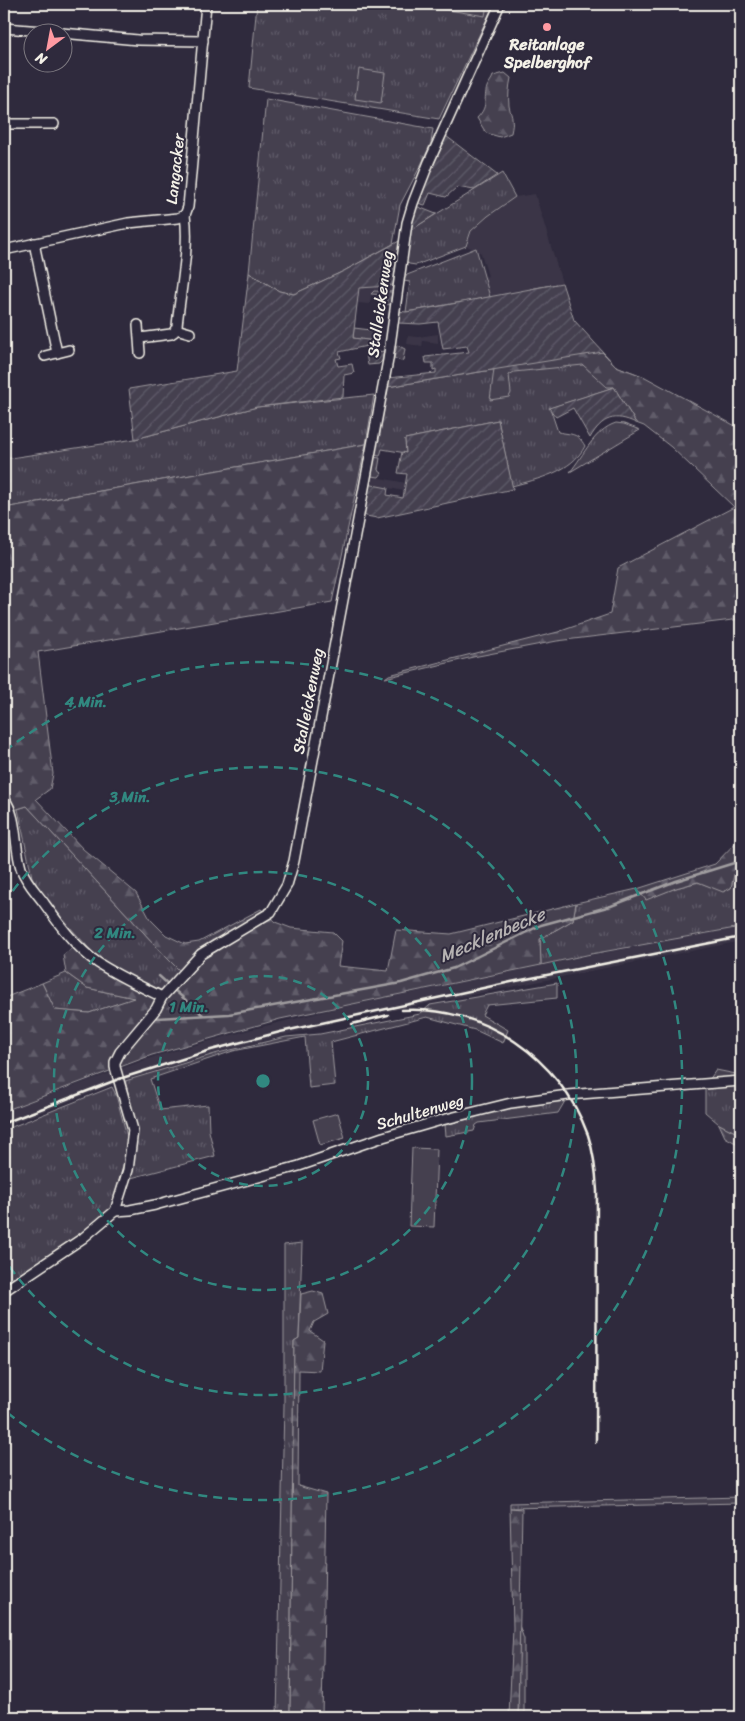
<svg xmlns="http://www.w3.org/2000/svg" width="745" height="1721" font-family="Sriracha,sans-serif">
<style>
.built{fill:#3b3647}
.grass{fill:url(#grass-tufts);stroke:#9c989c}
.forest{fill:url(#forest-firs);stroke:#9c989c}
.park{fill:#454050;stroke:#9c989c}
.garden{fill:url(#garden-furrows);stroke:#9c989c}
.lines{fill:none;stroke-linecap:round;stroke-linejoin:round}
.stream{stroke:#a19ea0;stroke-width:2.5}
.street-casing{stroke:#f4f1e8;stroke-width:12}
.street{stroke:#2f2a3d;stroke-width:9}
.rail{stroke:#f4f1e8;stroke-width:2.5}
.ring{fill:none;stroke:#318880;stroke-width:2.5;stroke-dasharray:9 6}
.poi-dot{fill:#ff9aa2;stroke:#2f2a3d;stroke-width:2}
.labels{text-anchor:middle;dominant-baseline:central;stroke-width:4;stroke-linejoin:round;paint-order:stroke}
.poi-label{font-size:16px;font-weight:bold;fill:#f4f1e8;stroke:#2f2a3d}
.street-label{font-size:16px;fill:#f4f1e8;stroke:#2f2a3d}
.water-label{font-size:18px;font-style:italic;fill:#b6b2b2;stroke:#2f2a3d}
.centre{fill:#318880;stroke:#2f2a3d;stroke-width:2.5}
.ring-label{font-size:15px;text-anchor:middle;font-weight:bold;fill:#318880;stroke:#2f2a3d;stroke-width:4;stroke-linejoin:round;paint-order:stroke}
</style>
<defs>
<pattern id="grass-tufts" width="24" height="20" patternUnits="userSpaceOnUse" patternTransform="scale(1.25)"><rect width="24" height="20" fill="#454050"/><path d="M3 7l-1-3M5 7V3M7 7l1-3M15 17l-1-3M17 17v-4M19 17l1-3" fill="none" stroke="#605c69"/></pattern>
<pattern id="forest-firs" width="22" height="20" patternUnits="userSpaceOnUse" patternTransform="scale(1.25)"><rect width="22" height="20" fill="#454050"/><path d="M5 1l3.5 6h-7zM16 11l3.5 6h-7z" fill="#605c69"/></pattern>
<pattern id="garden-furrows" width="10" height="10" patternUnits="userSpaceOnUse" patternTransform="scale(1.25)"><rect width="10" height="10" fill="#454050"/><path d="M-1 1l2-2M0 10L10 0M9 11l2-2" fill="none" stroke="#605c69"/></pattern>
</defs>
<rect width="100%" height="100%" fill="#2f2a3d"/>
<filter id="ink" filterUnits="userSpaceOnUse"><feTurbulence type="fractalNoise" baseFrequency=".02" numOctaves="2"/><feDisplacementMap in="SourceGraphic" scale="10" xChannelSelector="R" yChannelSelector="G"/><feConvolveMatrix kernelMatrix="1 2 1 2 8 2 1 2 1" color-interpolation-filters="sRGB"/></filter>
<g filter="url(#ink)">
<g class="built">
<polygon points="535,194 562,283 490,297 484,277 488,276 481,253 467,246 471,231 488,216 515,197"/>
<polygon points="392,286 392,292 374,291 371,294 370,304 357,303 359,288"/>
<polygon points="438,334 438,343 423,341 422,346 407,344 408,336 418,337"/>
<polygon points="369,476 406,483 405,491 367,484"/>
<polygon points="741,927 741,941 340,1021 212,1054 122,1081 4,1127 4,1112 16,1107 156,1056 249,1030 338,1008 592,955"/>
</g>
<g class="grass">
<polygon points="257,4 494,4 439,119 249,88"/>
<polygon points="266,99 433,129 431,143 422,163 400,205 393,244 344,271 294,294 279,291 249,273"/>
<polygon points="502,173 515,197 488,216 471,231 466,246 416,265 409,264 405,260 411,230"/>
<polygon points="476,248 490,297 406,312 410,282 403,281 407,275"/>
<path d="M603 352 616 366 645 377 550 408 558 432C572 435 577 432 585 446 572 472 538 479 512 486L498 420 405 439 406 453 382 449 380 456 373 455 376 442 379 441 387 387Z"/>
<polygon points="374,395 366,444 4,508 4,459 135,439 257,407"/>
<path d="M616 423 624 424 640 430 570 472C584 455 594 430 616 423Z"/>
<polygon points="373,457 380,458 378,470 382,473 379,477 371,476 370,475"/>
<polygon points="27,806 167,958 181,972 162,995 123,975 96,956 49,904 32,877 18,809"/>
<polygon points="741,864 741,927 591,954 541,965 540,939 573,920 576,903 637,889 646,899 676,888 698,882 723,891 731,888 736,866"/>
<polygon points="66,973 87,988 135,998 89,1013 55,1010 42,983"/>
<polygon points="557,983 557,998 487,1005 482,1015 508,1030 503,1043 475,1030 427,1017 331,1042 335,1085 309,1088 305,1037 233,1051 150,1079 160,1110 208,1105 209,1131 215,1156 131,1178 136,1136 131,1103 125,1081 218,1053 286,1037 320,1034 420,1014 430,1005"/>
<polygon points="716,1070 741,1075 741,1135 719,1124 705,1112 705,1083 707,1083"/>
<polygon points="112,1087 116,1095 129,1144 112,1207 68,1245 4,1283 4,1130"/>
<polygon points="568,1096 558,1113 479,1123 476,1125 474,1131 446,1136 445,1125 513,1107"/>
<polygon points="302,1243 299,1338 294,1341 290,1717 277,1717 284,1405 284,1245"/>
<polygon points="741,1497 741,1503 510,1508 510,1503"/>
<polygon points="519,1625 524,1639 524,1717 518,1717"/>
</g>
<g class="forest">
<path d="M505 73 511 78C509 87 508 97 509 106 512 119 514 119 511 133L500 137 486 133 477 118C489 106 483 100 487 87 488 84 492 80 493 76Z"/>
<polygon points="556,284 562,312 616,366 645,377 741,429 741,619 557,641 473,657 385,678 389,675 558,632 610,614 618,568 734,507 671,447 644,426 636,423 614,387 607,387 583,365 514,372 509,375 511,393 509,397 490,400 494,369 537,328 530,289"/>
<polygon points="366,444 332,602 38,652 53,774 50,789 36,799 83,849 136,893 150,919 166,935 185,944 199,942 261,909 275,922 291,928 333,932 342,941 338,966 388,971 396,930 451,934 576,903 573,920 540,939 541,965 280,1019 152,1055 4,1111 4,998 42,983 55,1010 89,1013 134,998 87,988 66,973 63,955 72,948 121,978 161,998 181,972 167,958 27,806 4,813 4,508"/>
<polygon points="741,837 741,864 736,866 731,888 723,892 698,882 676,888 646,900 637,889 715,864"/>
<polygon points="719,1124 741,1135 741,1146 725,1137"/>
<polygon points="313,1291 323,1294 328,1314 314,1322 310,1331 323,1340 320,1371 299,1370 298,1486 326,1494 322,1717 290,1717 294,1341 299,1338 301,1294"/>
<polygon points="510,1508 522,1509 518,1717 509,1717 513,1628"/>
</g>
<g class="park">
<polygon points="412,4 487,4 485,16"/>
<polygon points="359,69 385,73 381,103 355,99"/>
<polygon points="354,328 379,331 378,344 374,341 353,338"/>
<polygon points="338,1113 345,1138 320,1145 313,1120"/>
<polygon points="412,1148 437,1149 434,1227 409,1226"/>
</g>
<g class="garden">
<polygon points="446,136 497,175 474,190 457,187 446,197 430,193 425,205 417,203"/>
<polygon points="416,206 436,214 411,230"/>
<polygon points="401,240 396,283 390,286 359,288 353,338 375,341 376,344 339,352 341,358 336,359 338,366 352,364 354,373 344,375 343,397 257,407 135,439 129,389 237,371 249,273 279,291 294,294 344,271"/>
<polygon points="562,283 574,320 603,352 387,387 388,378 436,373 436,369 433,370 433,363 426,363 425,357 469,352 467,346 443,349 438,322 420,324 398,323 398,311 406,312 436,307"/>
<polygon points="374,291 392,292 390,305 386,304 386,295 371,294"/>
<polygon points="397,345 405,349 403,360 401,361 394,358"/>
<polygon points="384,351 382,361 379,364 368,365 366,354"/>
<path d="M614 387 636 423C615 413 602 417 590 438L573 408 556 417 549 408Z"/>
<polygon points="498,420 513,489 377,518 366,516 363,512 367,484 388,488 387,495 403,498 407,474 398,473 402,452 406,453 405,439"/>
</g>
<g class="lines">
<g class="stream">
<polyline points="159,976 169,985"/>
<polyline points="173,989 203,1015"/>
<polyline points="157,1018 229,1014 401,983 454,968 541,925 611,906 676,881 734,863 741,859"/>
</g>
<g class="street-casing">
<g id="street">
<polyline points="4,28 55,32"/>
<polyline points="62,33 138,40 203,41"/>
<polyline points="4,124 54,124"/>
<polyline points="34,243 57,353"/>
<polyline points="4,250 128,223 178,218 185,215 188,207 206,4"/>
<polyline points="138,325 140,353"/>
<polyline points="176,329 190,333"/>
<path d="M140 338 171 334 174 332 177 326C180 292 190 248 185 215"/>
<polyline points="45,356 69,350"/>
<path d="M4 798C18 818 14 845 21 868 25 881 36 892 44 903 59 924 76 948 98 963 118 976 140 986 162 997"/>
<polyline points="115,1211 130,1210 155,1205 299,1166 383,1137 438,1121 511,1103 568,1095 741,1081"/>
<polyline points="4,1291 83,1238 115,1211 128,1170 133,1130 115,1067 115,1062 120,1052 156,1009 162,997 201,954 271,912 287,885 294,861 388,360 407,223 413,203 429,162 500,4"/>
</g>
</g>
<use href="#street" class="street"/>
<g class="rail">
<path d="M402 1010C484 1005 560 1058 588 1135 594 1153 596 1172 597 1191L596 1442"/>
<polyline points="352,1024 388,1015"/>
<polyline points="4,1123 119,1079 211,1050 280,1032 511,982 741,937"/>
</g>
</g>
</g>
<g class="ring">
<circle cx="263" cy="1081" r="105"/>
<circle cx="263" cy="1081" r="209"/>
<path d="M4 903A314 314 0 1 1 4 1259"/>
<path d="M5 751A419 419 0 1 1 5 1411"/>
</g>
<circle class="poi-dot" cx="547" cy="27" r="5"/>
<g class="labels">
<g class="poi-label">
<text x="547" y="44">Reitanlage<tspan x="547" dy="18">Spelberghof</tspan></text>
</g>
<g class="street-label">
<text transform="translate(175 169) rotate(-84)">Langacker</text>
<text transform="translate(380 304) rotate(-82)">Stalleickenweg</text>
<text transform="translate(308 701) rotate(-79)">Stalleickenweg</text>
<text transform="translate(420 1112) rotate(-16)">Schultenweg</text>
</g>
<g class="water-label">
<text transform="translate(492 935) rotate(-23)">Mecklenbecke</text>
</g>
</g>
<circle cx="263" cy="1081" r="8" class="centre"/>
<g class="ring-label">
<text x="86" y="707">4 Min.</text>
<text x="130" y="802">3 Min.</text>
<text x="115" y="938">2 Min.</text>
<text x="189" y="1012">1 Min.</text>
</g>
<rect width="745" height="1721" fill="none" stroke="#2f2a3d" stroke-width="20"/>
<rect x="10" y="10" width="725" height="1701" fill="none" stroke="#f4f1e8" stroke-width="2" filter="url(#ink)"/>
<g transform="translate(48 48) rotate(212)"><circle r="24" fill="#2f2a3d" stroke="#7e7a81"/>
<path d="M0-4L9 19L0 12L-9 19Z" fill="#ff9aa2"/>
<text y="-8" font-size="14" font-weight="bold" text-anchor="middle" fill="#f4f1e8">N</text>
</g>
</svg>
